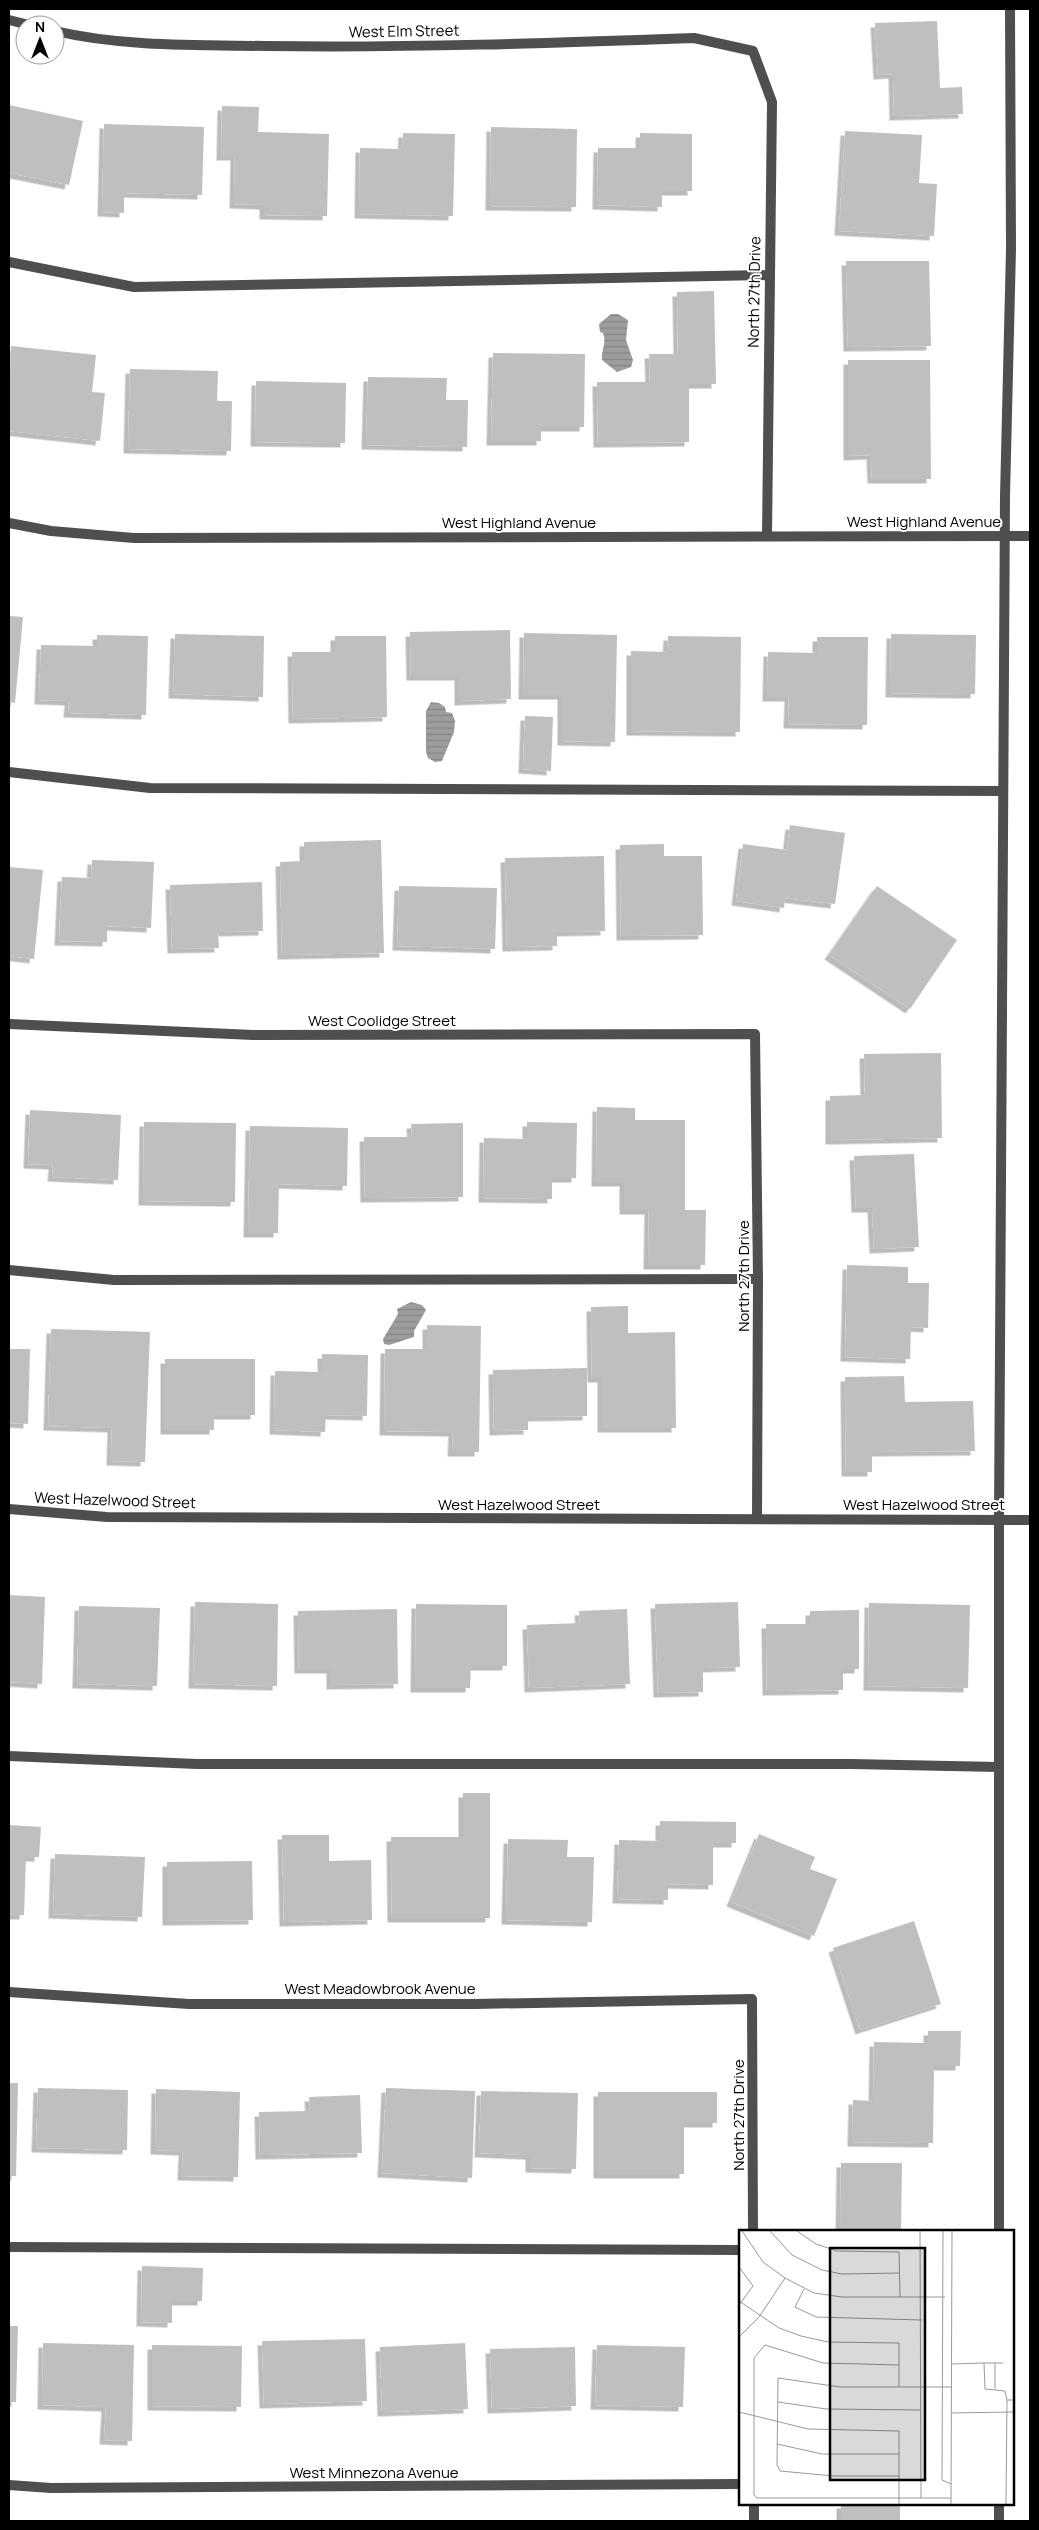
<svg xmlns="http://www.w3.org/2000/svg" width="1039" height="2530" font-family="Manrope,sans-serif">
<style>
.water{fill:url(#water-rules)}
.building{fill:#bfbfbf;filter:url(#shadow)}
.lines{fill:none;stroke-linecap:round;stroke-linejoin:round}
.service{stroke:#4f4f4f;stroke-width:10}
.minor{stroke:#4f4f4f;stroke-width:10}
.labels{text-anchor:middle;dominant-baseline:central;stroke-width:4;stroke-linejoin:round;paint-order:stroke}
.street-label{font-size:15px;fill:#000;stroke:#fff}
.inset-road{fill:none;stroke:#999;stroke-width:1}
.view{fill:#000;fill-opacity:0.15;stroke:#000;stroke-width:2.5}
.inset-edge{fill:none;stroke:#000;stroke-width:2.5}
</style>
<defs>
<pattern id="water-rules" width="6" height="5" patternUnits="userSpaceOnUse" patternTransform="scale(1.25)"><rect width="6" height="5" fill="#9d9d9d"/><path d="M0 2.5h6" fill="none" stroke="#858585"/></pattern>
<filter id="shadow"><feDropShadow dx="-4.5" dy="4.5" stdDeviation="0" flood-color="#0004"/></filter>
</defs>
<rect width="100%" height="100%" fill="#fff"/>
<g class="water">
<path d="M611 314H618L628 320 626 340 633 360 631 367 617 372 602 360C601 350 607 343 603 333L600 332 599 324Z"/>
<polygon points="431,702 439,703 445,707 446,712 452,713 455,721 454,732 442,761 435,762 428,758 426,752 426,711"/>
<polygon points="411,1302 422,1305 426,1310 414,1331 414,1337 389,1345 384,1344 383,1339 398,1314 397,1309"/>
</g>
<g class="building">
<polygon points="937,21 940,88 962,87 963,114 894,116 893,74 878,75 875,23"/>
<polygon points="9,105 83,121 69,185 9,173"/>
<polygon points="222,106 259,107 258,132 329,134 327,216 264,215 264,205 234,204 235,156 221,156"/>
<polygon points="104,124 204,127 202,195 124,193 124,213 102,212"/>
<polygon points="491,127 577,129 576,207 490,206"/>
<polygon points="845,131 922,135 919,183 937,184 934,236 839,231"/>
<polygon points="403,133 455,134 453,216 359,214 360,148 402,149"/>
<polygon points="640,133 692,134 692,191 662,191 662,207 597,205 598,148 640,148"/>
<polygon points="846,261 929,261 931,346 848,347"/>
<polygon points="714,291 716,384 689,384 689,442 598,443 597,382 650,382 649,354 678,354 677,292"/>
<polygon points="11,346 96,355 92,392 105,393 100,441 9,431"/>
<polygon points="493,353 585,354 584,427 541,427 541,441 491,441"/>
<polygon points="848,360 930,360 931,479 872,479 871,455 848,456"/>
<polygon points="130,369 218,371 217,401 232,401 231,451 128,449"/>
<polygon points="368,377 447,378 446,400 468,400 467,447 366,445"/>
<polygon points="256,381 346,383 345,443 255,442"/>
<polygon points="9,616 23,617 15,703 9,702"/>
<polygon points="510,630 511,699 459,701 459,676 411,676 410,632"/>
<polygon points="524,633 617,635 615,742 562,741 562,695 523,695"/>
<polygon points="175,634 264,636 263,697 173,694"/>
<polygon points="891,634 976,635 975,694 890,693"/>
<polygon points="97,635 148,636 146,715 68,713 69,701 39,700 41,645 97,646"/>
<polygon points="335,636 386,636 387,717 293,719 292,652 335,652"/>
<polygon points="668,636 741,637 740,732 631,731 631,651 667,652"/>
<polygon points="817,637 868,637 867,725 788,724 789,697 767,697 768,652 817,653"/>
<polygon points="525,716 553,717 551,771 523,769"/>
<polygon points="790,825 845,833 835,904 785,898 784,908 736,901 743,844 787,850"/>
<polygon points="381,840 384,953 282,955 280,862 304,861 304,842"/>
<polygon points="664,844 664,856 702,856 703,935 621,936 620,845"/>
<polygon points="604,856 605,931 557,932 557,946 507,947 505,858"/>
<polygon points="92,860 154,862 151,928 107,926 107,942 59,941 62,877 91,878"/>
<polygon points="9,867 43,870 34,959 9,956"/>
<polygon points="262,882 263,931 218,932 219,948 172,949 170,885"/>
<polygon points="399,886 497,888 495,949 397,946"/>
<polygon points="877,886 957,940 910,1009 829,955"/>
<polygon points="941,1053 942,1138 830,1140 830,1096 865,1095 864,1054"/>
<polygon points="597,1107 635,1108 635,1120 685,1120 685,1210 706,1210 705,1265 648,1265 649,1210 624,1210 624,1182 596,1182"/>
<polygon points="30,1110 121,1115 118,1180 52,1177 53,1165 28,1164"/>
<polygon points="144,1122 236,1123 235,1202 143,1201"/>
<polygon points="527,1122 577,1123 576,1178 552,1178 552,1199 483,1198 484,1138 527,1139"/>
<polygon points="463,1123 463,1197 365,1198 364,1137 412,1137 411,1124"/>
<polygon points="250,1126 348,1128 347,1186 279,1184 278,1233 248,1233"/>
<polygon points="914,1154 919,1247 874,1249 872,1208 856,1208 854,1156"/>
<polygon points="847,1265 908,1267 908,1283 929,1283 928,1328 911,1327 910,1359 845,1357"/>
<polygon points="628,1306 628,1333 675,1332 676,1428 602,1428 602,1378 592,1378 591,1307"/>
<polygon points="427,1325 481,1326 479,1452 452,1452 453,1432 384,1431 385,1349 427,1349"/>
<polygon points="51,1329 150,1332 145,1462 111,1461 112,1428 48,1426"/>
<polygon points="9,1349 30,1349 28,1424 9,1423"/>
<polygon points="322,1354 368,1355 367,1416 326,1415 325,1432 274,1430 275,1371 322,1372"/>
<polygon points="165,1359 255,1359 255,1415 214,1415 214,1430 165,1430"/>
<polygon points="587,1368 587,1416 528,1417 528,1430 494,1431 493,1370"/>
<polygon points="904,1376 905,1402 973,1401 975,1451 872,1452 872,1472 846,1472 845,1377"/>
<polygon points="9,1595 45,1597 42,1684 9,1682"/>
<polygon points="195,1602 278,1604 277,1686 193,1684"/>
<polygon points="738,1602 740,1667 703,1668 703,1692 658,1693 655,1604"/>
<polygon points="869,1603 970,1605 968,1688 868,1686"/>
<polygon points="416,1604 507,1605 507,1666 471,1666 470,1688 415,1688"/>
<polygon points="79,1606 160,1608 157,1686 77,1684"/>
<polygon points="397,1609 398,1684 331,1685 331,1669 299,1669 298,1611"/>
<polygon points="627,1609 630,1684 529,1688 527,1625 580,1623 579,1611"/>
<polygon points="859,1610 859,1669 843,1669 843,1690 767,1691 766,1624 810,1624 810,1611"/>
<polygon points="463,1793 490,1793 490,1918 392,1918 391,1837 463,1837"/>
<polygon points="660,1821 736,1822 736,1843 713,1843 713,1885 668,1884 668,1900 617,1899 619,1840 660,1841"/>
<polygon points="9,1825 41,1827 39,1857 26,1857 24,1915 9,1915"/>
<polygon points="759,1834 815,1857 810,1869 837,1879 814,1936 731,1902"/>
<polygon points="282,1835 329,1835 329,1861 371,1860 372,1920 284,1922"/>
<polygon points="508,1839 568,1840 567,1857 594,1857 592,1922 506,1920"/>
<polygon points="55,1854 145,1857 142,1917 53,1914"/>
<polygon points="252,1861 253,1920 167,1921 167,1862"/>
<polygon points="914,1921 941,2004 860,2030 833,1948"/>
<polygon points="928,2031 961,2031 960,2066 934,2066 933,2143 852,2142 853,2100 873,2101 874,2042 928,2043"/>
<polygon points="9,2083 18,2083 16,2176 9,2176"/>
<polygon points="38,2088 128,2090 127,2150 36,2148"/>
<polygon points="386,2088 475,2091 472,2178 382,2173"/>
<polygon points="156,2089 240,2092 238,2177 182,2176 183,2151 155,2150"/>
<polygon points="481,2091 578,2093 576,2169 530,2168 530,2155 479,2153"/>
<polygon points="598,2092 717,2092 717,2123 684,2123 684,2174 598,2174"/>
<polygon points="360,2095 362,2153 260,2155 259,2112 310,2111 309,2097"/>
<polygon points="841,2163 902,2163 901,2231 840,2231"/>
<polygon points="142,2266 203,2268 202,2301 172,2301 172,2323 141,2322"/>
<polygon points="9,2326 18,2326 16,2402 9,2402"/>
<polygon points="365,2339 367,2401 264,2404 262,2341"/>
<polygon points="43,2343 134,2345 132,2441 104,2440 106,2407 42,2405"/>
<polygon points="465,2343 468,2409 382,2412 380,2347"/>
<polygon points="152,2345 242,2346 241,2407 152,2406"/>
<polygon points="597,2345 685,2347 683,2407 595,2405"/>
<polygon points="575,2347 576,2406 492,2409 490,2349"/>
<rect x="841" y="2504" width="59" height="17"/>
</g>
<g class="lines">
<g class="service">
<polyline points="9,262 134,287 770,275"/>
<polyline points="9,772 150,788 1003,791"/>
<polyline points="9,1270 114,1280 758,1279"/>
<polyline points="9,1756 197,1764 851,1764 999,1767"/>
<polyline points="999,2231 999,1520 1005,496 1011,249 1010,9"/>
<polyline points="9,2247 740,2250"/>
<polyline points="999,2504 999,2521"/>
</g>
<g class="minor">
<polyline points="9,20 29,25"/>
<path d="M55 31C124 47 196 45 266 46 409 48 552 43 694 38L753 51 772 102 767 536"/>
<polyline points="9,523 51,531 134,538 1030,536"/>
<polyline points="9,1024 253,1035 755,1034 758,1279 757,1518"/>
<polyline points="9,1509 107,1517 1030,1520"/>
<polyline points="9,1992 189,2004 475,2004 752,1999 753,2231"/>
<polyline points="9,2485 51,2488 740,2484"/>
<polyline points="754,2521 754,2504"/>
</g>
</g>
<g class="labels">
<g class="street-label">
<text transform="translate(404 31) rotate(-1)">West Elm Street</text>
<text transform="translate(754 292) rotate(-89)">North 27th Drive</text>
<text x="924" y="521">West Highland Avenue</text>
<text x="519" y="522">West Highland Avenue</text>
<text x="382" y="1020">West Coolidge Street</text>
<text transform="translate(743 1276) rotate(-90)">North 27th Drive</text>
<text transform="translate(115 1500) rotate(2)">West Hazelwood Street</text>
<text x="519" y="1504">West Hazelwood Street</text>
<text x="924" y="1504">West Hazelwood Street</text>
<text x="380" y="1988">West Meadowbrook Avenue</text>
<text transform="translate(738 2115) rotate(-90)">North 27th Drive</text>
<text x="374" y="2472">West Minnezona Avenue</text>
</g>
</g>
<g transform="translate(739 2230)">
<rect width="275" height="275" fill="#fff"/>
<path class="inset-road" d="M3 1 24 32 46 48 75 63 103 67H206M31 1 53 25 83 40 103 44 161 43M58 1 77 14 98 21 160 22 161 67M181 1 182 268M204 1 203 250 212 254M0 37 14 56 0 75M65 59 56 77 77 87 183 90M0 71 40 98 62 106 89 112 160 113V157M0 107 20 87 46 48M256 133V159M264 133H245L246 159 266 161 268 170M212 134 245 133M160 135 84 133 26 115 15 128V265L18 268H212M39 172 87 179 182 180M0 182 69 199 160 201V274M212 183 275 182M38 214 83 224H160M160 246H95L41 241 38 235 39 148 101 157H212M212 274 213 1M267 274 268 170H275"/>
<path class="view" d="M91 18H186V250H91Z"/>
<rect width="275" height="275" class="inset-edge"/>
</g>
<rect width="1039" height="2530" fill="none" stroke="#000000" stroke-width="20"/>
<g transform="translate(40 40)"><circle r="24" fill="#ffffff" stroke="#999999"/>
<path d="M0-4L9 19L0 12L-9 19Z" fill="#000000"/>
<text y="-8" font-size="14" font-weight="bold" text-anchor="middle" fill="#000000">N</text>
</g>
</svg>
